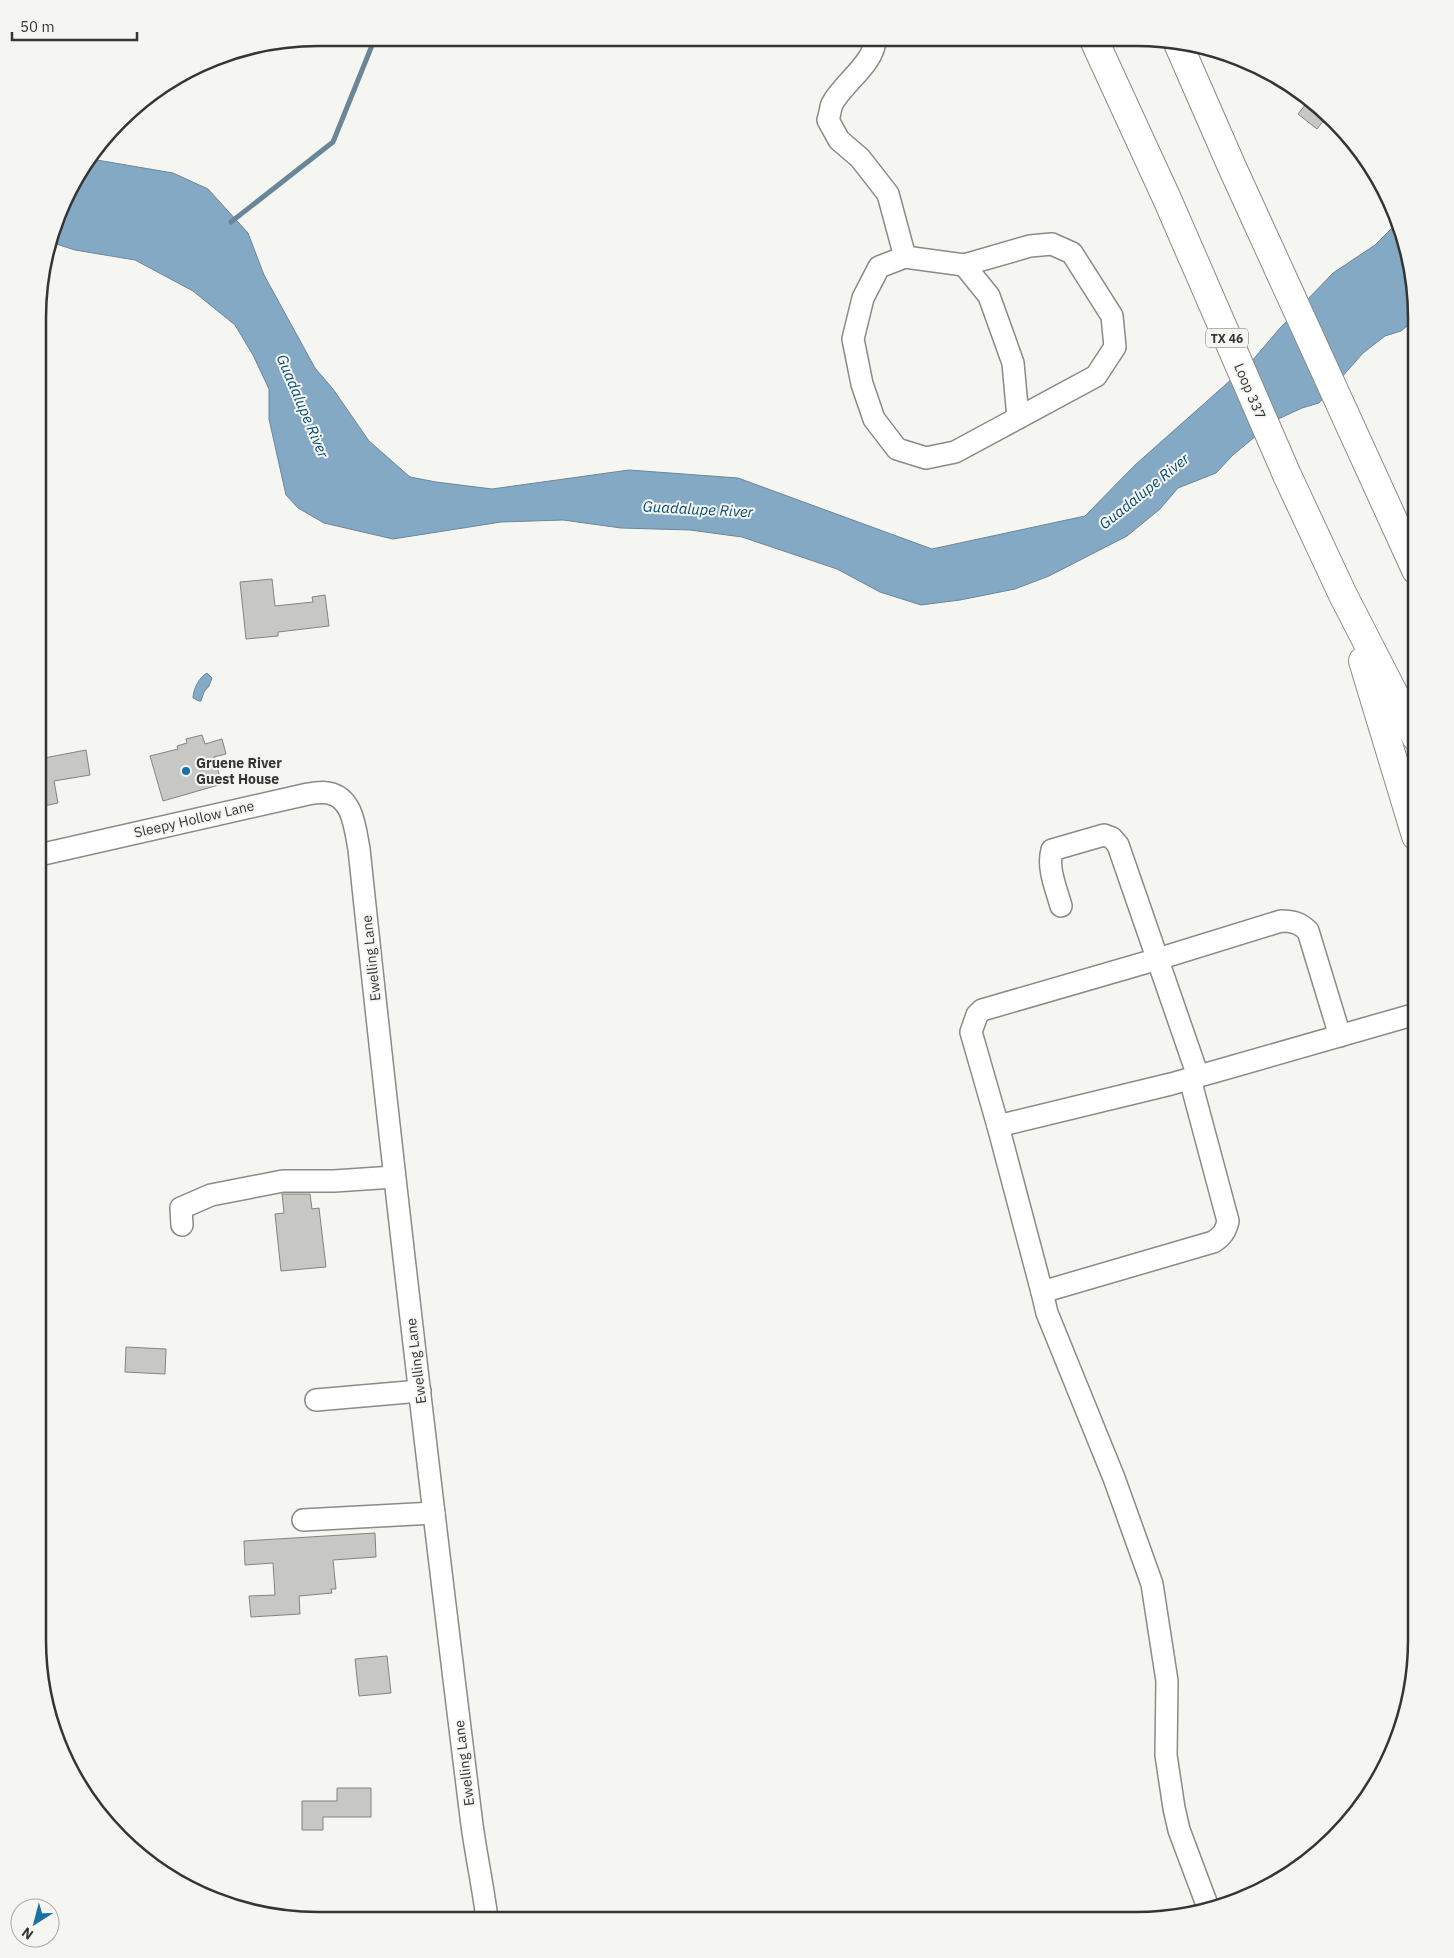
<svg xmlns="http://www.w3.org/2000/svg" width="1454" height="1958" font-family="'IBM Plex Sans',sans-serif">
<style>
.water{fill:#84a9c4;stroke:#6c8699}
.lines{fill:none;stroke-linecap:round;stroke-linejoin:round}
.stream{stroke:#6c8699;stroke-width:5}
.building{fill:#c7c8c4;stroke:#838480}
.minor-casing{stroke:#8a8a87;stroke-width:24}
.major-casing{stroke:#8a8a87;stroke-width:30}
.minor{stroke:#fff;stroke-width:21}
.major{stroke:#fff;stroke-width:28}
.poi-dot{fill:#1b71a1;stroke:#f5f6f2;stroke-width:2}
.labels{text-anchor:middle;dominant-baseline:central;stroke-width:4;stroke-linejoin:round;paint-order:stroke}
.shield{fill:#f5f6f2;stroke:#6f6f6d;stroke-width:1}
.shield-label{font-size:12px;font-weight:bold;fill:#353534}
.street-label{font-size:14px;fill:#353534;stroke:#f5f6f2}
.poi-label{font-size:14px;font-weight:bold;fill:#353534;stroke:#f5f6f2;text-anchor:start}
.water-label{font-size:15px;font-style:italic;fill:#054b6f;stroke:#f5f6f2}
.rim{fill:none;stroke:#353534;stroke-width:2.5}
</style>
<rect width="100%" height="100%" fill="#f5f6f2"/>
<g class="water">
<polygon points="91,159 173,173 208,189 248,233 264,275 315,368 333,389 369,441 410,477 436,482 492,489 629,470 738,478 932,549 1085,516 1135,465 1251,362 1280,328 1333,273 1375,245 1398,222 1407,246 1416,319 1401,331 1385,336 1363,353 1319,403 1302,408 1274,421 1233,455 1216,473 1178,488 1160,509 1127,536 1049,576 1015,589 960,600 921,605 880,592 837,569 742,537 690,530 621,528 563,520 501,522 393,539 324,523 298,508 286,495 269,419 269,389 253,355 235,325 193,291 135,260 75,250 53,243 75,178"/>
<path d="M207 673 212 678 209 686 204 692 201 701H199L193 698C193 690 199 677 207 673Z"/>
</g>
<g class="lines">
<polyline class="stream" points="231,222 333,142 375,38"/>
</g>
<g class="building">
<polygon points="1310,99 1328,115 1317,129 1298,114"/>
<polygon points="272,579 275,606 313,602 312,597 325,595 329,626 278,632 278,636 246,639 240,582"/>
<polygon points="202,735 205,744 222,739 226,754 214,757 222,784 163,801 150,756 178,749 177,746 187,743 186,739"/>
<polygon points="86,750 90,775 54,781 58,803 39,807 39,759"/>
<polygon points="282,1194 310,1194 312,1209 319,1208 326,1267 281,1271 275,1214 284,1213"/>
<polygon points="126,1347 166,1349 165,1374 125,1372"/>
<polygon points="375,1533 376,1557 333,1560 336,1589 331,1589 332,1593 299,1596 300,1614 251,1617 249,1596 275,1595 273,1563 245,1565 244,1541"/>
<polygon points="387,1656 391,1693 359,1696 355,1659"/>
<polygon points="337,1788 371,1788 371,1817 323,1817 323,1830 302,1830 302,1801 337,1801"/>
</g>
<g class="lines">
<g class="minor-casing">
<g id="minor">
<path d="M875 39C875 63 843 83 832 104 830 109 830 115 828 120L839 140 860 158 888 194 905 257"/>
<polygon points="1052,244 1072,253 1112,316 1115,347 1096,376 955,452 926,458 897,449 874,419 862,384 853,339 863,298 879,267 905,257 964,265 1030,246"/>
<polyline points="964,265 989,296 1013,363 1018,418"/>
<path d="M39 855 308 794C314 793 322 792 328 793 353 797 355 828 359 849 393 1172 431 1495 471 1817 475 1851 483 1885 487 1919"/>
<path d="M1061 906C1056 888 1047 868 1052 850L1104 835 1112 838 1118 845 1198 1076"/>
<path d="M1340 1036 1308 931C1300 923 1293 921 1281 921L1158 959 982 1010 977 1015 971 1032 998 1126 1171 1084C1253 1061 1335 1037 1416 1014"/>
<path d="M998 1126 1042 1292 1213 1242C1222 1237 1226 1231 1228 1221L1190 1079"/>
<polyline points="182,1225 181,1208 211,1195 283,1181 334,1181 394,1177"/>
<polyline points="1042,1292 1047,1313 1114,1478 1152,1584 1167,1681 1166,1755 1174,1808 1179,1830 1209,1910"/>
<polyline points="316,1400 420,1391"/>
<polyline points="303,1520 434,1513"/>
</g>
</g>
<g class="major-casing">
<g id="major">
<polyline points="1094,40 1168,201 1287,475 1343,595 1416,737"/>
<polyline points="1177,41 1232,167 1416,570"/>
<polyline points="1363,661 1416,836"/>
</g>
</g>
<use href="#minor" class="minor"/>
<use href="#major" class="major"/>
</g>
<circle class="poi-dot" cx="186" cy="771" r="5"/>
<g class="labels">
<rect class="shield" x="1206" y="328.5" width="42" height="19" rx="4"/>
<g class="shield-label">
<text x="1227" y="338">TX 46</text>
</g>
<g class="street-label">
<text transform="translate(1250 391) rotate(67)">Loop 337</text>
<text transform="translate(194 819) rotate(-13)">Sleepy Hollow Lane</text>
<text transform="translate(371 958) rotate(-96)">Ewelling Lane</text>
<text transform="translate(416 1361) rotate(-97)">Ewelling Lane</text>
<text transform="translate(464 1763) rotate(-97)">Ewelling Lane</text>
</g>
<g class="poi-label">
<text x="196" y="763">Gruene River<tspan x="196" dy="16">Guest House</tspan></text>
</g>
<g class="water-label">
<text transform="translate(303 406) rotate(67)">Guadalupe River</text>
<text transform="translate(1144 491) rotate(-39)">Guadalupe River</text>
<text transform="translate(698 509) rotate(3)">Guadalupe River</text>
</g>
</g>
<path d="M0 0H1454V1958H0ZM318 46H1136A272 272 0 0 1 1408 318V1640A272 272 0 0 1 1136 1912H318A272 272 0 0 1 46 1640V318A272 272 0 0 1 318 46Z" fill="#f5f6f2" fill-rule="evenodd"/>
<path class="rim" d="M318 46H1136A272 272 0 0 1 1408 318V1640A272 272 0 0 1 1136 1912H318A272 272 0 0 1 46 1640V318A272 272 0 0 1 318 46Z"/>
<g transform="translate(35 1923) rotate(216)"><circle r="24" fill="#f5f6f2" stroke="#a8a9a6"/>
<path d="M0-4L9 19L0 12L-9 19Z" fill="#1b71a1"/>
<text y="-8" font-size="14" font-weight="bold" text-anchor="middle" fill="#353534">N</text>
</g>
<path d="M12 32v8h125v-8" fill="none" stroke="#353534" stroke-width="2.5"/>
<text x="20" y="32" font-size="15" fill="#353534" stroke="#f5f6f2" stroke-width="4" paint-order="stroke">50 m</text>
</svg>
